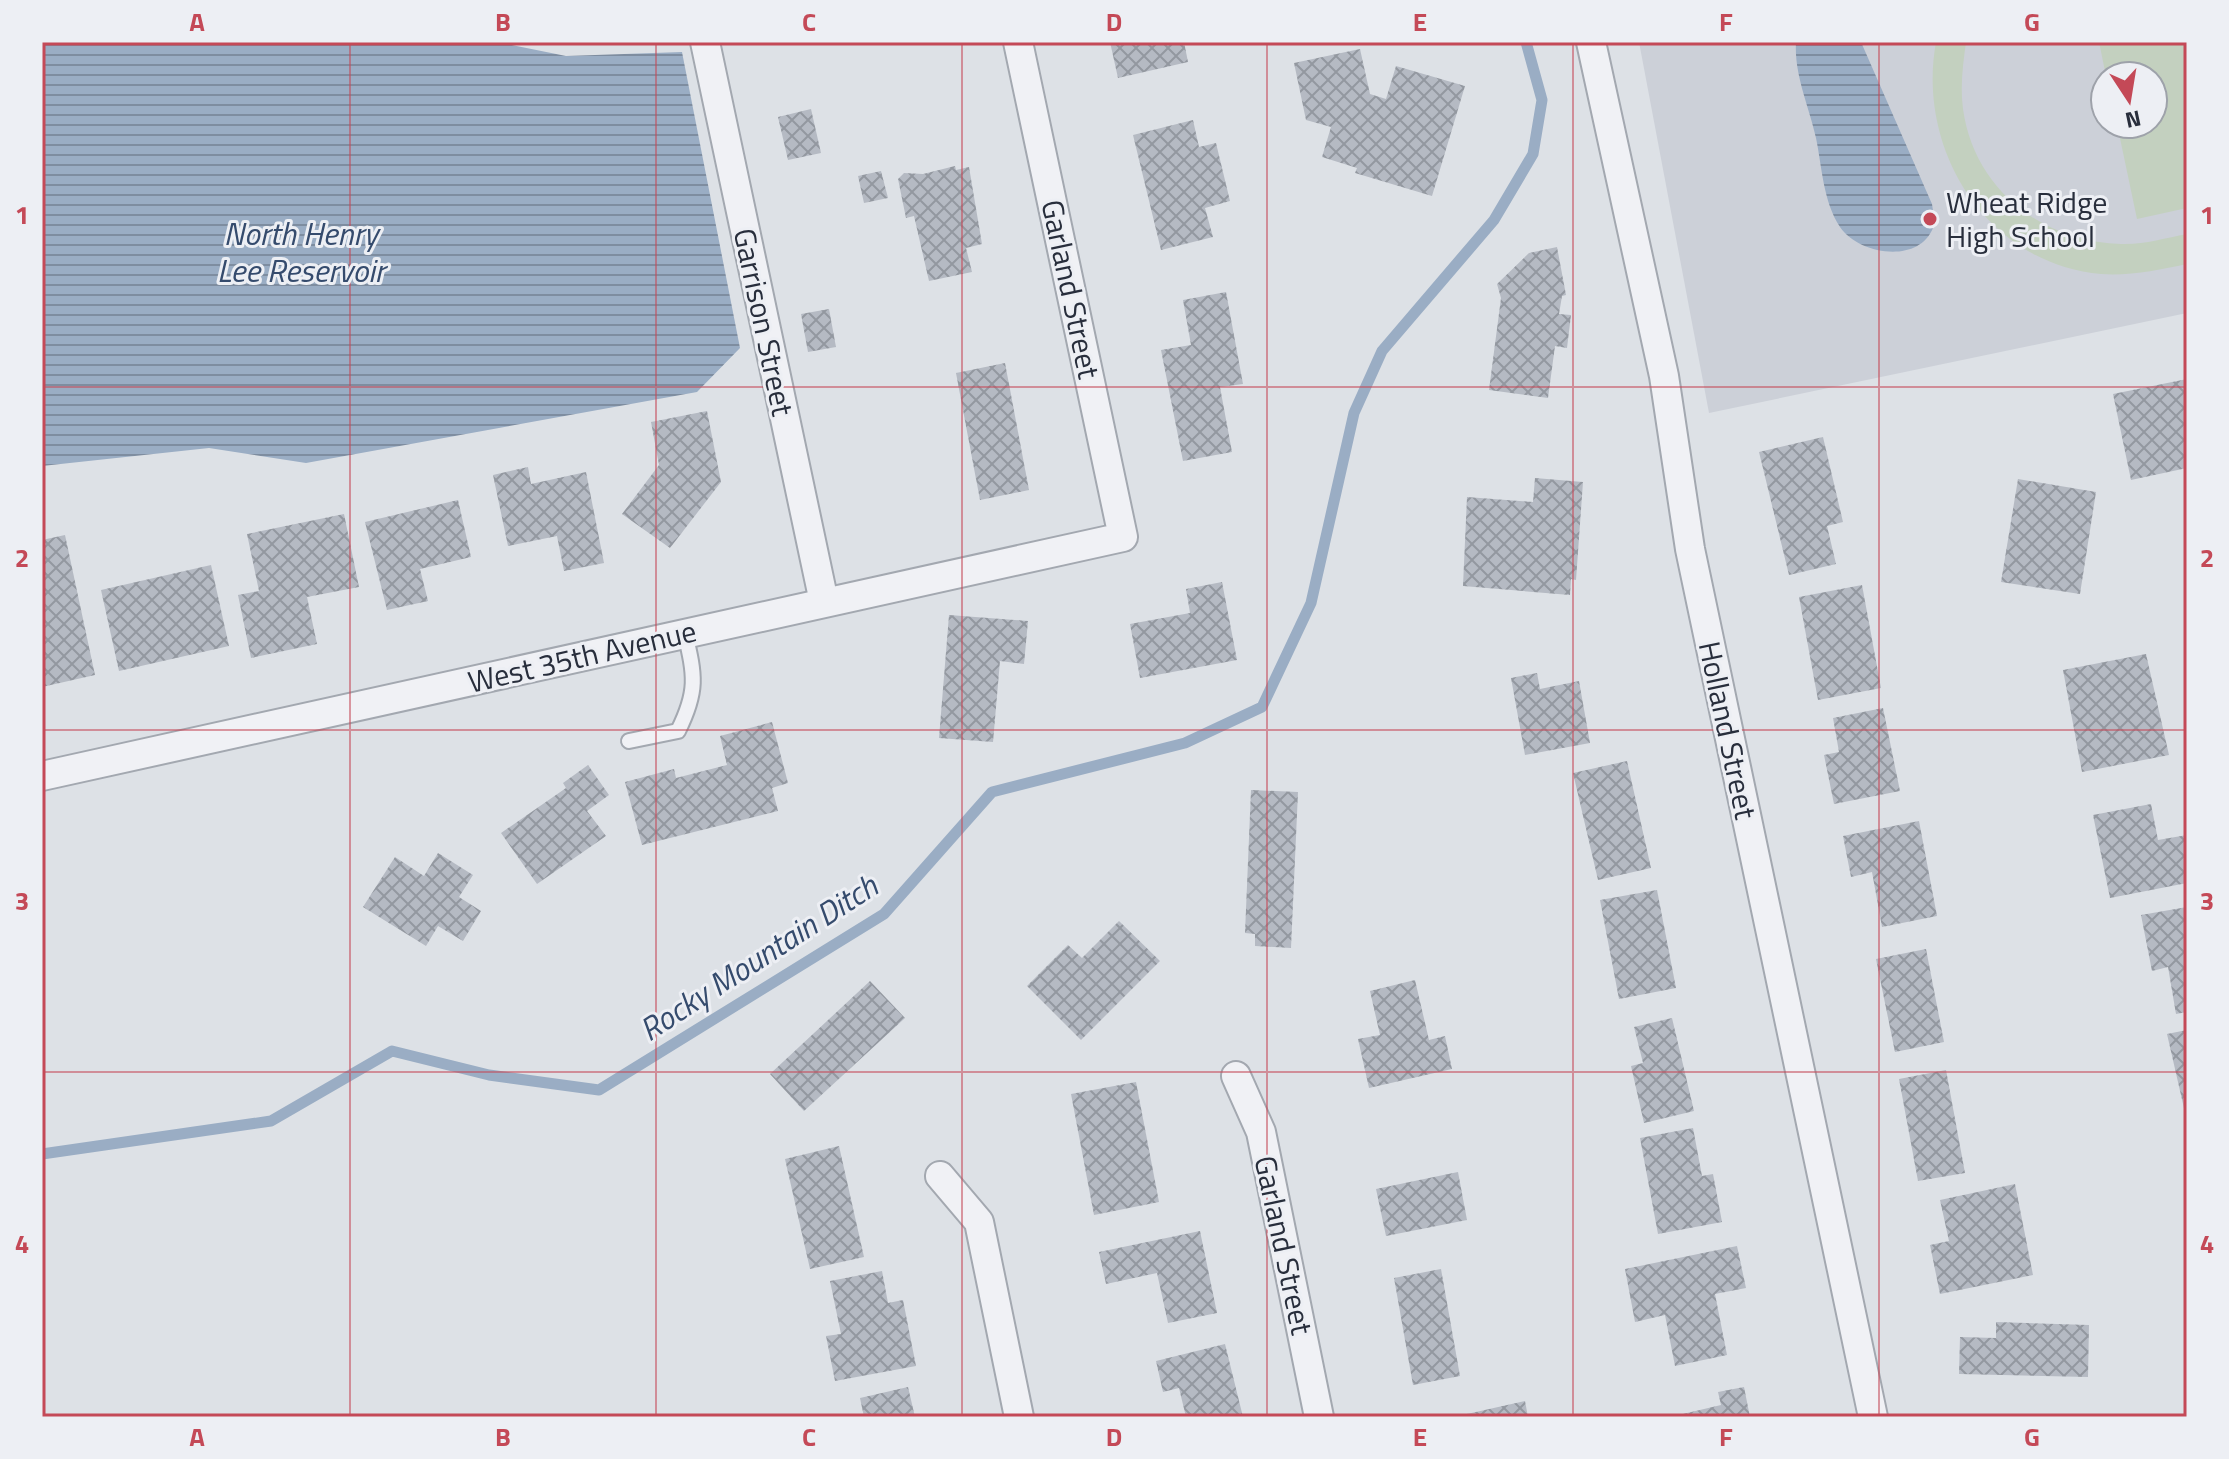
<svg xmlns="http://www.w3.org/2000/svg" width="2229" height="1459" font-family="'Titillium Web',sans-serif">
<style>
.built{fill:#ccd0d8;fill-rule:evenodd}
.pitch{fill:#c3d0bf}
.water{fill:url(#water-rules)}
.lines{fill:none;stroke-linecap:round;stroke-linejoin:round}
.stream{stroke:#9aadc4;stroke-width:11}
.building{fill:url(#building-cross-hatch)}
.lane-casing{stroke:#a3a8b0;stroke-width:18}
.street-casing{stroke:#a3a8b0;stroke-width:32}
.lane{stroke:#f0f1f5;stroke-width:14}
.street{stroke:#f0f1f5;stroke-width:28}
.grid{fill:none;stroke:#c44957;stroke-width:2;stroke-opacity:0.55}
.poi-dot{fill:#c44957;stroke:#edeff4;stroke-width:3}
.labels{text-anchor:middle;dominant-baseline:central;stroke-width:6;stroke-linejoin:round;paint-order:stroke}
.poi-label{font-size:30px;fill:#282e3c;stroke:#edeff4;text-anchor:start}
.street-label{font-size:30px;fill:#282e3c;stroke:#edeff4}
.water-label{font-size:32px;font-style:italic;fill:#354b6d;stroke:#edeff4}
.neatline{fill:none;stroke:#c44957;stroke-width:3}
.grid-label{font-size:26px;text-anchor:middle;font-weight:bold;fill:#c44957}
</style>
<defs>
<pattern id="water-rules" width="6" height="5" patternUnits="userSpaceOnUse" patternTransform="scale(2)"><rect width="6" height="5" fill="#9aadc4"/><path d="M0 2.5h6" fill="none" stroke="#7e8da0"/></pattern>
<pattern id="building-cross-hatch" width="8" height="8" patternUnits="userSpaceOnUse" patternTransform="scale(2)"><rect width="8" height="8" fill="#b5bac3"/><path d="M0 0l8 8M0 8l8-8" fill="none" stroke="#9398a0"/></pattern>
</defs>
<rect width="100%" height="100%" fill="#dde1e6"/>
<path class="built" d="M1639 42H2187V313L1709 413ZM2105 76H2153V124H2105Z"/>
<g class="pitch">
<path d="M1936 42H1966C1963 64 1960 86 1963 109 1974 189 2042 242 2121 244 2143 245 2165 238 2187 234V264C2159 270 2130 276 2101 274 1987 264 1916 150 1936 42Z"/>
<polygon points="2099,42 2187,42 2187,208 2137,219 2117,124 2153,124 2153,76 2106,76"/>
</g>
<g class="water">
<polygon points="42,42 497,42 566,56 682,52 740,348 697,392 306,463 209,448 42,466"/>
<path d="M1796 42H1861L1932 204C1933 212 1936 221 1933 228 1918 265 1858 254 1840 227 1823 201 1822 167 1816 138 1809 106 1794 75 1796 42Z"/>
</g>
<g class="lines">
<polyline class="stream" points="42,1154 271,1121 392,1051 489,1075 599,1090 884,914 992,792 1185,743 1262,707 1311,603 1354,413 1382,351 1494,220 1533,154 1542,100 1526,42"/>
</g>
<g class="building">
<polygon points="1110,42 1184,42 1188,62 1118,78"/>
<polygon points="1360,49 1370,94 1386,99 1396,66 1465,86 1432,196 1355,173 1357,168 1322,157 1331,127 1306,120 1294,63"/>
<polygon points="811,109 821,153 788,160 778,117"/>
<polygon points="1193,120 1199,147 1216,143 1230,201 1205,208 1213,237 1161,250 1133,135"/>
<polygon points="955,166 956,170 969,167 982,244 966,248 972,272 929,281 914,216 906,218 898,179 904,173 923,174"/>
<polygon points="881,171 888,198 864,203 858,176"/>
<polygon points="1557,247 1566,295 1562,296 1559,314 1571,315 1567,348 1555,346 1548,398 1489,390 1501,298 1497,284 1529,253"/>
<polygon points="1226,292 1243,384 1220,387 1232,452 1183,461 1161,350 1191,345 1183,300"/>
<polygon points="829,309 836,347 808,352 801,314"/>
<polygon points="1005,363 1029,490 980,500 956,373"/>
<polygon points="2187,379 2187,468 2131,480 2113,394"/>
<polygon points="707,411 721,482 670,548 622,514 659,465 651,422"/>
<polygon points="1823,437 1843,522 1827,526 1836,564 1789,575 1759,452"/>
<polygon points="528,467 531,484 586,472 604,563 564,571 557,536 508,546 493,475"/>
<polygon points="1535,478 1583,482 1576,580 1571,579 1570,595 1463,586 1467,497 1533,502"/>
<polygon points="2018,479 2096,492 2080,594 2001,582"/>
<polygon points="458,500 471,557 420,569 428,601 387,610 365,522"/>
<polygon points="344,514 359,587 307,597 317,644 251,658 238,595 259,591 247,534"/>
<polygon points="65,535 95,675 42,687 42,540"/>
<polygon points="211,565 229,646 119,671 101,590"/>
<polygon points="1222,582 1237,660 1140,678 1130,624 1190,613 1186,589"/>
<polygon points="1862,585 1881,688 1818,700 1799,597"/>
<polygon points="949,615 1028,621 1024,664 1000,661 993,742 939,738"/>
<polygon points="2146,654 2169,755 2082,772 2063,670"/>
<polygon points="1537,673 1540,689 1579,681 1590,743 1525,755 1511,678"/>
<polygon points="1883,708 1900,791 1834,804 1824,755 1839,752 1833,718"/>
<polygon points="772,722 788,783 772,788 778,811 642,845 625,782 674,769 676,778 727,765 720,736"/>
<polygon points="1627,761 1651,868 1598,880 1573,773"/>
<polygon points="588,765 609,795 587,811 606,836 537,884 501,833 566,788 563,783"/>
<polygon points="1251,790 1298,792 1291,948 1255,946 1255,934 1245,933"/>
<polygon points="2151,804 2158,840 2187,835 2187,883 2110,898 2093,815"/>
<polygon points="1919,821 1937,916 1882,927 1872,872 1851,877 1843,836"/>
<polygon points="438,853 473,875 459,897 481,911 463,941 438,926 426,946 363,907 395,857 424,876"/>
<polygon points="1657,890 1676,988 1619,999 1600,900"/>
<polygon points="2187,907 2187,1012 2176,1014 2168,967 2152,971 2141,915"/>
<polygon points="1119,921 1160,961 1081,1040 1027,986 1068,945 1082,958"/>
<polygon points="1926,949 1944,1042 1895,1052 1876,959"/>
<polygon points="1415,980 1429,1040 1445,1036 1452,1069 1369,1088 1358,1039 1380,1035 1370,991"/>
<polygon points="870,981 905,1018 804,1111 770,1074"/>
<polygon points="1672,1018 1694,1111 1644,1123 1631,1066 1643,1063 1634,1027"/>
<polygon points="2187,1030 2187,1117 2186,1117 2167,1034"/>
<polygon points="1946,1070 1965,1173 1918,1181 1899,1079"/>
<polygon points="1136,1082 1159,1202 1094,1215 1071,1094"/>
<polygon points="1693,1128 1702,1176 1713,1174 1722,1222 1658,1234 1640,1138"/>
<polygon points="839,1146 864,1257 810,1269 785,1159"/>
<polygon points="1458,1172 1467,1220 1386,1236 1376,1189"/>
<polygon points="2015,1184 2033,1275 1940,1294 1930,1245 1949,1241 1940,1200"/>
<polygon points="1200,1231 1217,1313 1168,1323 1157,1273 1106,1284 1099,1252"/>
<polygon points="1737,1246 1746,1288 1715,1294 1727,1355 1675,1366 1665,1315 1635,1322 1625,1269"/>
<polygon points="1441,1269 1460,1376 1413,1385 1394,1278"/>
<polygon points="882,1271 888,1303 903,1300 916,1366 835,1381 826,1336 841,1334 830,1281"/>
<polygon points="1996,1322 2089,1325 2088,1377 1959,1374 1960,1337 1996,1338"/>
<polygon points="1225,1344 1243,1417 1186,1417 1179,1388 1163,1392 1156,1361"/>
<polygon points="908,1387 915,1417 864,1417 860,1398"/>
<polygon points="1744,1387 1750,1417 1670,1417 1721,1405 1718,1392"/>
<polygon points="1525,1401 1528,1417 1458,1417 1458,1416"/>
</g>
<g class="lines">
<g class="lane-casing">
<path id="lane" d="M629 741 678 731C698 691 695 676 685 633"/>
</g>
<g class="street-casing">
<g id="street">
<polyline points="705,42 824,602"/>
<polyline points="1591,42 1664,376 1690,549 1873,1417"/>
<polyline points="42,776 1123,537 1018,42"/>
<polyline points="1236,1076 1261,1132 1319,1417"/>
<polyline points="940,1176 979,1222 1019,1417"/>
</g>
</g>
<use href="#lane" class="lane"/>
<use href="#street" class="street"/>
</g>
<path class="grid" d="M350 42V1417M656 42V1417M962 42V1417M1267 42V1417M1573 42V1417M1879 42V1417M42 387H2187M42 730H2187M42 1072H2187"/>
<circle class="poi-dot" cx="1930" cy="219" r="8"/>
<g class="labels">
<g class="poi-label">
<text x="1946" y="202">Wheat Ridge<tspan x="1946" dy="34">High School</tspan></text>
</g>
<g class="street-label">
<text transform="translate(1071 289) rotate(78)">Garland Street</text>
<text transform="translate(764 322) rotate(78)">Garrison Street</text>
<text transform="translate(582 656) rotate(-13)">West 35th Avenue</text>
<text transform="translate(1728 730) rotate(78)">Holland Street</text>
<text transform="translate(1284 1245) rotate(78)">Garland Street</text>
</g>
<g class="water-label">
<text x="301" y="233">North Henry<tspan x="301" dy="37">Lee Reservoir</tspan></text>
<text transform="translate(758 957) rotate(-33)">Rocky Mountain Ditch</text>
</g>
</g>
<rect width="2229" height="1459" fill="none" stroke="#edeff4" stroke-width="88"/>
<g transform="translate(2129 100) rotate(168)"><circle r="38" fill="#edeff4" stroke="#9ea2aa" stroke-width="2"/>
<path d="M0-6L14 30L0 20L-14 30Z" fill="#c44957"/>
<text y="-12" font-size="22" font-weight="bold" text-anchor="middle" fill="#282e3c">N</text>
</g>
<rect x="44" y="44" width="2141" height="1371" class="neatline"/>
<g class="grid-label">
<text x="197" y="31">A</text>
<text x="503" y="31">B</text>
<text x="809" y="31">C</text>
<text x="1114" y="31">D</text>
<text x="1420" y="31">E</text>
<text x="1726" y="31">F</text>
<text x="2032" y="31">G</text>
<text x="22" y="224">1</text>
<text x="2207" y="224">1</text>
<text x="22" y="567">2</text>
<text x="2207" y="567">2</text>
<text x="22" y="910">3</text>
<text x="2207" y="910">3</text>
<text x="22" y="1253">4</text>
<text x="2207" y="1253">4</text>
<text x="197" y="1446">A</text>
<text x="503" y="1446">B</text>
<text x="809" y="1446">C</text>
<text x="1114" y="1446">D</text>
<text x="1420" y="1446">E</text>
<text x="1726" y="1446">F</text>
<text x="2032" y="1446">G</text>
</g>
</svg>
